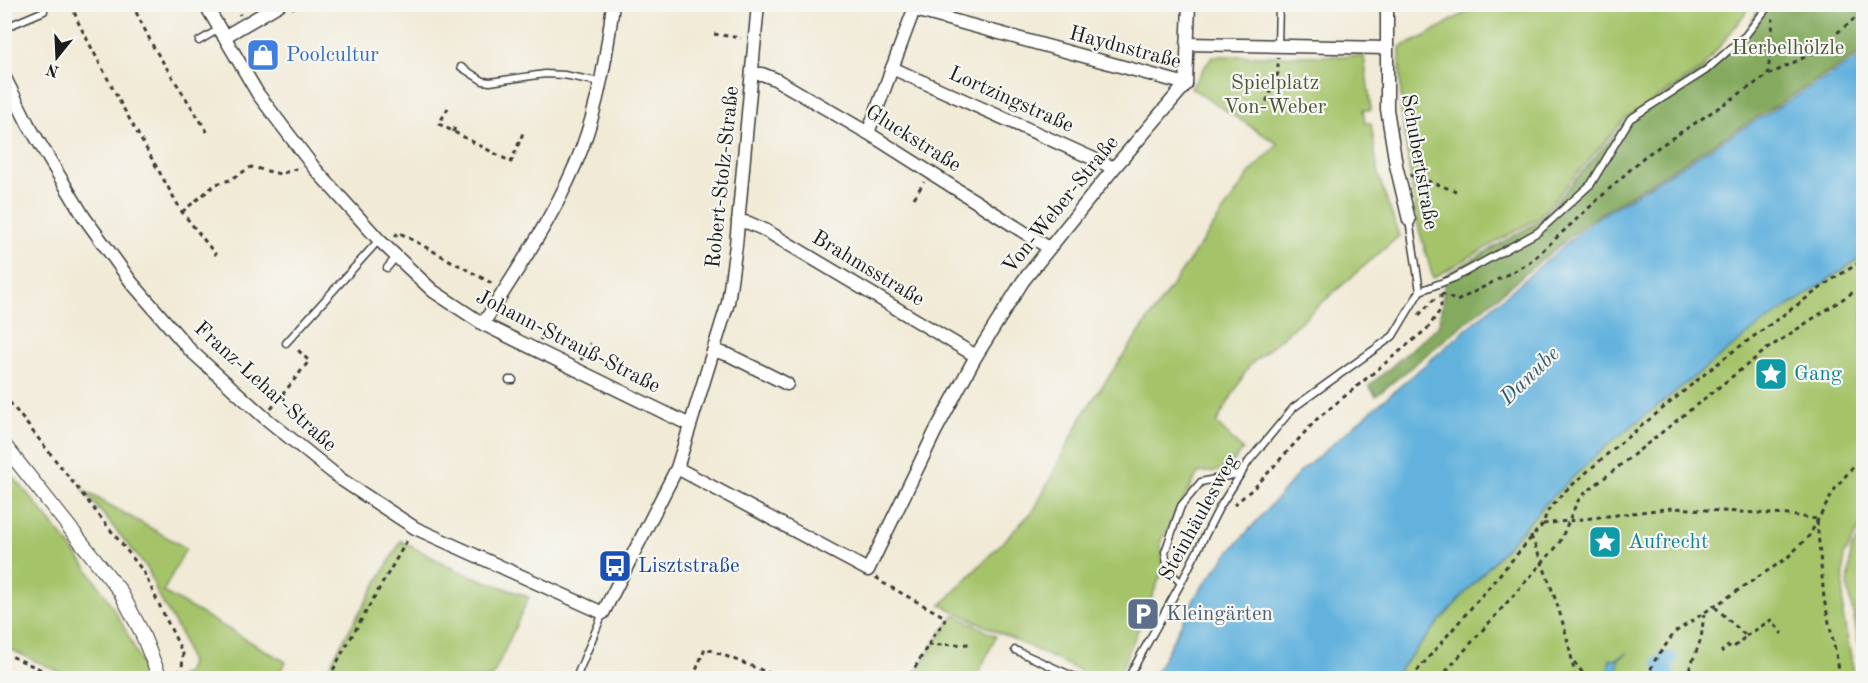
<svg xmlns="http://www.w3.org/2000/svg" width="1868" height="683" font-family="'Old Standard TT',serif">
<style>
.green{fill:#a5c46b;stroke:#607044;stroke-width:1.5}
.forest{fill:#84aa5f;stroke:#50633e;stroke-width:1.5}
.water{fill:#63b2dd;stroke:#40677c;stroke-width:1.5}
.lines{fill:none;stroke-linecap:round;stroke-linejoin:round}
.canal{stroke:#63b2dd;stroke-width:15}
.service-casing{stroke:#3c3b38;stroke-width:9}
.minor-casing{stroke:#3c3b38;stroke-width:15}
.tertiary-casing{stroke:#3c3b38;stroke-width:16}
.path{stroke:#3c3b38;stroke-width:3;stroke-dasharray:4.5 4.5;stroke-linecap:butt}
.service{stroke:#fff;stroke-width:6}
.minor{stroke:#fff;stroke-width:12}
.tertiary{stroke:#fff;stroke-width:14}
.labels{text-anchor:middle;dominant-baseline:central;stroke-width:4.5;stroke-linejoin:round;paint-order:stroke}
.street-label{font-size:21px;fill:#1c1c1c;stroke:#f6f6f2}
.park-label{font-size:21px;fill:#4c5738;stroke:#f6f6f2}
.shop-label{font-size:21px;fill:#366cbe;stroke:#f6f6f2;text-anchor:start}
.culture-label{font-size:21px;fill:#0d838f;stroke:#f6f6f2;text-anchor:start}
.transit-label{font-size:21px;fill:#164399;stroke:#f6f6f2;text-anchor:start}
.service-label{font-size:21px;fill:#4e5e75;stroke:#f6f6f2;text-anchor:start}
.water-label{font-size:22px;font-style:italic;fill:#385869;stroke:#f6f6f2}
</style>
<rect width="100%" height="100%" fill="#f6f6f2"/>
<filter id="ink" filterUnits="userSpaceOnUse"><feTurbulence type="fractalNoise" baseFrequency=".0167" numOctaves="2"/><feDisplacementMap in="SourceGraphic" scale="12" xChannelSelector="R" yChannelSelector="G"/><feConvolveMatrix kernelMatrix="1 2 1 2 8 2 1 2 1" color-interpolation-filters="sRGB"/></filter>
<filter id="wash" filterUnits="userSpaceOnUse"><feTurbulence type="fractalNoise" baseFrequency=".008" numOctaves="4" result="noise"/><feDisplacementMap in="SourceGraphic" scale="24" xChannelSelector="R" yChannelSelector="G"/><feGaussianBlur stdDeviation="1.35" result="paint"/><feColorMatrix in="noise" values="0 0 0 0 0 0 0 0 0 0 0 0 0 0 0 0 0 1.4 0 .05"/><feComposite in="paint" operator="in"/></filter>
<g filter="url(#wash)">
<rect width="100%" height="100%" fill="#f1ead6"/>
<g class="green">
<polygon points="1478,5 1752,5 1702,69 1626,118 1537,219 1433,278 1417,222 1401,111 1400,47 1420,39"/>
<polygon points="1212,56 1364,56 1371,110 1363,110 1365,123 1371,123 1378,174 1399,236 1249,366 1216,423 1243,450 1226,470 1198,473 1161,540 1163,570 1118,678 1095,678 941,605 1034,510 1085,411 1250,173 1278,144 1191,88"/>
<polygon points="1863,256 1863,522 1844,556 1843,616 1855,678 1393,678 1439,622 1549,500 1605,447 1755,329"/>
<path d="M4 465C57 531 119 596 146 678H73L5 647Z"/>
<polygon points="83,490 186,548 163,592 286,662 275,678 175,678 186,673 190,663 181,634 158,595 148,569"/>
<polygon points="1863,532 1863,665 1848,587 1851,549"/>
<polygon points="401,541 458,571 529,597 492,678 324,678 336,653"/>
<polygon points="955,615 996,636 976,678 913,678 935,642"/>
</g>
<polygon class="forest" points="1760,5 1863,5 1863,52 1593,218 1376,396 1369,386 1439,325 1446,275 1538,222 1629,119 1705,70 1745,36"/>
<g class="water">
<polygon points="1863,55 1863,256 1755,329 1605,447 1549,500 1439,622 1393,678 1153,678 1197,594 1226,556 1300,472 1595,219"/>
<polygon points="1628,653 1618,660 1618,671 1614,676 1610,677 1603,673 1599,673 1608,671 1610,659 1617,659"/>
</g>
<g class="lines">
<polyline class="canal" points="1670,678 1660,664 1665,659 1670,659"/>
</g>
</g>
<g filter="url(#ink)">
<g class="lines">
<g class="service-casing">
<g id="service">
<polyline points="293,4 294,5"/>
<polyline points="4,28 44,11"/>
<polyline points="199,41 219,29"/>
<polyline points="1278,46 1279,4"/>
<polyline points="461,67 483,81 490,82 545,74 564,75 600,82"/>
<polyline points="1409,220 1420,291"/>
<polyline points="387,268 396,257"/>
<polyline points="1420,291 1454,278 1538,232 1591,184 1630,119 1705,71 1745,36 1770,4"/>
<polyline points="286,343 379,240"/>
<polyline points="509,380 513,380"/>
<polyline points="1181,583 1168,570 1165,552 1181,506 1201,482 1242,473"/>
<polyline points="1015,650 1077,678"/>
<polyline points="576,678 603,613"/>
<polyline points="1128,678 1181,583 1219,508 1249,461 1293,408 1393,336 1420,291"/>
</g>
</g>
<g class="minor-casing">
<g id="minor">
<polyline points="205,4 258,94 315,169 379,240 433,291 483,324 690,425"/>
<polyline points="1387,4 1387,109 1396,165 1409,220"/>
<polyline points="915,10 1186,84"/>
<polyline points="224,37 280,4"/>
<polyline points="1187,44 1386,48"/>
<polyline points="892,68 1114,168"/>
<polyline points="752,74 762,74 775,79 868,133 1049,248"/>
<polyline points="4,76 28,124 84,217 132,283 190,350 264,417 342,480 415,528 603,613 677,468 728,303 736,245 758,4"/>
<polyline points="868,133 916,4"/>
<polyline points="738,221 749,223 765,230 976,356"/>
<path d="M483 324C518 268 559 210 582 148 599 102 607 53 613 4"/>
<polyline points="715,351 729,355 787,384"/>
<polyline points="677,468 868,570 935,432 976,356 1023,281 1114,168 1186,84 1189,4"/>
</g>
</g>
<g class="tertiary-casing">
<polyline id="tertiary" points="4,445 120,591 141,631 160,678"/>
</g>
<g class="path">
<polyline points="71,4 79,24 121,104 182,212 216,255"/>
<polyline points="132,4 154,48 208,133"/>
<polyline points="415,4 417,6"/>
<polyline points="237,5 240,15"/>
<polyline points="714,34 741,38"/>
<polyline points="1768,75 1773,20 1771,20"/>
<polyline points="448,108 439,124 511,162 523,133"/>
<polyline points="1263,110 1278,73 1278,58"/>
<polyline points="453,132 456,125"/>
<polyline points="1410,175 1456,191"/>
<polyline points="914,198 924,182"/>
<polyline points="182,212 216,184 230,180 251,167 280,174 299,168"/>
<polyline points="395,237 398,232 495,285"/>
<polyline points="1441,293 1457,301 1529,263 1645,156 1768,75 1811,54 1864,11"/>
<polyline points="1419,315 1437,296"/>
<polyline points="540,340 549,321"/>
<polyline points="581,360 590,343"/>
<polyline points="4,395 143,571 183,654 182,669 173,676"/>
<polyline points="271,409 309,361 295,347"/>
<polyline points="1234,505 1256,486 1317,419 1428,328 1441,309 1441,293"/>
<polyline points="1817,521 1824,599 1841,678"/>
<polyline points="1543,524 1673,508 1789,515 1817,519"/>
<path d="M1531 536C1550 582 1568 629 1575 678"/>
<polyline points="876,577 883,583 945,617 944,623 935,633 909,678"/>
<polyline points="1715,607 1746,636 1733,648 1728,646 1721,652"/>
<polyline points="1746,636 1771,620 1782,634"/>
<polyline points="928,645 971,644"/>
<polyline points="4,653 60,678"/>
<polyline points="1574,662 1587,678"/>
<polyline points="41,678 43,671"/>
<polyline points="329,678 341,655 409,537"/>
<polyline points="693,678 705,648 782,678"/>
<polyline points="1411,678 1543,524 1547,512 1563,493 1612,450 1728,355 1833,279 1864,260"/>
<polyline points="1440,678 1559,544 1577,502 1584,494 1767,349 1864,285"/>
<polyline points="1648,678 1653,663 1675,632 1787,558 1809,536 1835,489 1864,453"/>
<polyline points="1686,678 1701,639 1704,614"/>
</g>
<use href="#service" class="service"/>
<use href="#minor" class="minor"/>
<use href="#tertiary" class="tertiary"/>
</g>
</g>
<defs>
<g id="shop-square" transform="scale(1.725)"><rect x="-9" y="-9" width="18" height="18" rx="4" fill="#3f7fe0" stroke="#f6f6f2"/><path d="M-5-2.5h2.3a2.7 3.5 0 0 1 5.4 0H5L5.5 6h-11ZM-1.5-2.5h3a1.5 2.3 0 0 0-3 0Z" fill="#fff"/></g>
<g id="sight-square" transform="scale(1.725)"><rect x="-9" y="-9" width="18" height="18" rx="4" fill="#0f9aa8" stroke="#f6f6f2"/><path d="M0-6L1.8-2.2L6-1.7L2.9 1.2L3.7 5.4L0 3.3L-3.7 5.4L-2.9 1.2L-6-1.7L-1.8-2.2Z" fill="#fff"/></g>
<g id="bus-square" transform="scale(1.725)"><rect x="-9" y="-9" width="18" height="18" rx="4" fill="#1a4fb4" stroke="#f6f6f2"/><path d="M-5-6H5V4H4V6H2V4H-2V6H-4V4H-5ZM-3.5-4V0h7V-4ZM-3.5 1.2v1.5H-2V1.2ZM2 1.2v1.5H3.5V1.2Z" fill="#fff"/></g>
<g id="parking-square" transform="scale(1.725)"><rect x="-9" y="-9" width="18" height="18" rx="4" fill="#5c6f8a" stroke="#f6f6f2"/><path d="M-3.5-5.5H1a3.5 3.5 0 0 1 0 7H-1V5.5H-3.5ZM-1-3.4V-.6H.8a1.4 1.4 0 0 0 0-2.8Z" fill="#fff"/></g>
</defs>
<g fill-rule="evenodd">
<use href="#shop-square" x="263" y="55"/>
<use href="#sight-square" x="1771" y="374"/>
<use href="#sight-square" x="1605" y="542"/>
<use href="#bus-square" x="615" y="566"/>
<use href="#parking-square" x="1143" y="614"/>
</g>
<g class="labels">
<g class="street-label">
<text transform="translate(1125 48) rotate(15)">Haydnstraße</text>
<text transform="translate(1011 100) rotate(24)">Lortzingstraße</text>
<text transform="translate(913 139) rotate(32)">Gluckstraße</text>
<text transform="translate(1419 162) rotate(80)">Schubertstraße</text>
<text transform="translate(723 177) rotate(-84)">Robert-Stolz-Straße</text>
<text transform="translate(1061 205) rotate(-51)">Von-Weber-Straße</text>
<text transform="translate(868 269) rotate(31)">Brahmsstraße</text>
<text transform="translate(568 342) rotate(27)">Johann-Strauß-Straße</text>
<text transform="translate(265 387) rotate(42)">Franz-Lehar-Straße</text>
<text transform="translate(1199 518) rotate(-61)">Steinhäulesweg</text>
</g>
<g class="park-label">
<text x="1788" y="48">Herbelhölzle</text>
<text x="1275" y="83">Spielplatz<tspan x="1275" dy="24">Von-Weber</tspan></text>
</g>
<g class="shop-label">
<text x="286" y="55">Poolcultur</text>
</g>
<g class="culture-label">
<text x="1794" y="374">Gang</text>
<text x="1628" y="542">Aufrecht</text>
</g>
<g class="transit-label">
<text x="638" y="566">Lisztstraße</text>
</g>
<g class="service-label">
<text x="1166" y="614">Kleingärten</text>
</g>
<g class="water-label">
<text transform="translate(1530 376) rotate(-44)">Danube</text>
</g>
</g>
<rect width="1868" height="683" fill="none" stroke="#f6f6f2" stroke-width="24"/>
<g transform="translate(57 57) rotate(198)" stroke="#f6f6f2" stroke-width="4.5" paint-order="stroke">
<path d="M0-4.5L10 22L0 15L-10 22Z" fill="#1c1c1c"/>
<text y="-9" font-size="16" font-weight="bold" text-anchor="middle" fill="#1c1c1c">N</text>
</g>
</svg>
